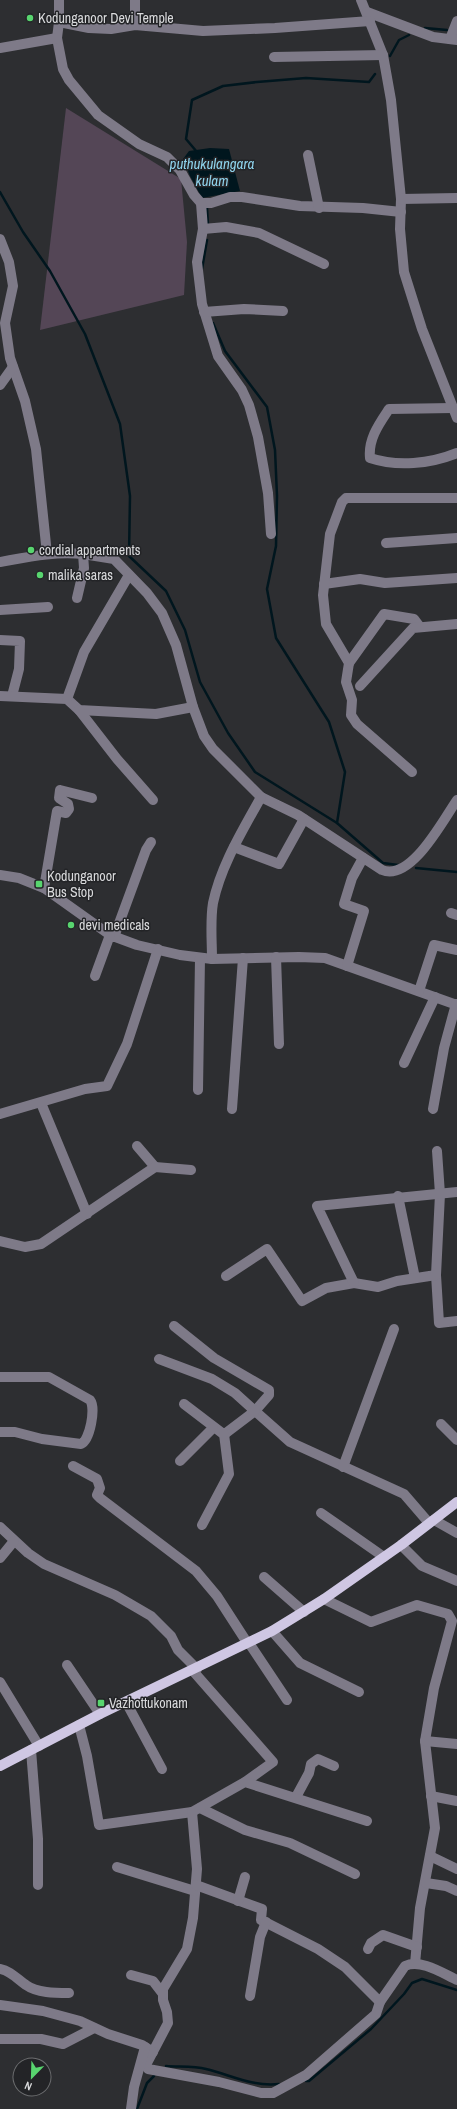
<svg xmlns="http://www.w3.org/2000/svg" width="457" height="2109" font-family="'Archivo Narrow',sans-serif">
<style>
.green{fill:#544656}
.water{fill:#00161e}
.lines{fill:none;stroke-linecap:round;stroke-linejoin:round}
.stream{stroke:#00161e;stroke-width:2.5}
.minor{stroke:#7e7a88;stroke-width:10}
.major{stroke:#cfc7e3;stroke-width:10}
.poi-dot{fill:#58d56f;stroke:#232427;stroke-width:1.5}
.labels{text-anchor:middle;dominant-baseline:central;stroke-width:3;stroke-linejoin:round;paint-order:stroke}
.poi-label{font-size:14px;fill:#d9dadc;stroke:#232427;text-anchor:start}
.water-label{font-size:15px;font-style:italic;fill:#8ed2eb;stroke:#232427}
</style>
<rect width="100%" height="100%" fill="#2d2e31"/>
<polygon class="green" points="66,108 181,179 187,242 184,295 40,330"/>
<polygon class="water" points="210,148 229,149 240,191 202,198 190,176 183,159 189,151"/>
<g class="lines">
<g class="stream">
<polyline points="425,28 447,30"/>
<polyline points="390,56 399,40 409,35"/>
<polyline points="197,152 186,139 192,100 223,86 257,82 306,78 369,82 375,74"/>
<polyline points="0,192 23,232 50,271 85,334 120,424 130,496 129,556 166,591 185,630 200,682 228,733 255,772 337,823 383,863 398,865"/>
<polyline points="207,208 208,225"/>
<polyline points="202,269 207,240"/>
<polyline points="213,323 225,351 267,407 275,450 277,496 276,546 267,589 276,638 329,722 345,772 337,823"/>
<polyline points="416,868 457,872"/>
<path d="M166 2066C179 2067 194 2066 206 2069 231 2075 253 2087 279 2084"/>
<polyline points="306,2081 309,2081 371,2029 404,1994 412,1983 422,1979 457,1990"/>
<polyline points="137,2109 147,2083 154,2076"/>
</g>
<g class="minor">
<polyline points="59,0 59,22 57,38 63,69 69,80 98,115 139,144 167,157 180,170 194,195 201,203 211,203 230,197 242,197 300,206 363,208 401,212"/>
<polyline points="135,0 135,25"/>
<polyline points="361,0 383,55 391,100 401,199 400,229 404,272 422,329 457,418"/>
<polyline points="367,12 433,37 457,40"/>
<polyline points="59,22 89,28 111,29 135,25 203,31 275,28 370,21"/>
<polyline points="450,39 457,21"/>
<polyline points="0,48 57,38"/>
<polyline points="274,57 383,55"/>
<polyline points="308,155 319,208"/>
<polyline points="401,199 457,198"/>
<polyline points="201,203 203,229 197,262 202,304 218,356 242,390 249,405 258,437 268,493 271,534"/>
<polyline points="203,229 226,227 259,233 324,264"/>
<polyline points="0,239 9,262 13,286 5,323 10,358 25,401 36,449 47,554"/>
<polyline points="204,312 244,309 283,311"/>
<polyline points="0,385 13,367"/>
<path d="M453 408 389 409C379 424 368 439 370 458 397 467 430 464 457 453"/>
<polyline points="386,543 457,538"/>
<path d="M83 554 114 559 147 593 162 613 176 645 193 707 204 736 213 749 261 797 298 815 382 870C411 882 443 820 457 800"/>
<path d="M0 562C28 557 55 551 83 554L84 568 77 598"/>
<polyline points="324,584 360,579 385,583 457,578"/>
<polyline points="0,610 48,607"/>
<polyline points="0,640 20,641 19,669 12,696"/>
<polyline points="349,663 384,614 414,619 420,627"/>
<polyline points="360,686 413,628 457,624"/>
<polyline points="0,696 67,699 79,710 156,714 193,707"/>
<polyline points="67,699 84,652 129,575"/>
<polyline points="79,710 117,759 153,800"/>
<polyline points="412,772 357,724 351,715 352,700 346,682 349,663 326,624 323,595 330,534 342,502 346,498 457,498"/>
<polyline points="234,847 279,864 304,819"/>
<polyline points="0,875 19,878 44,888 110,935 137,945 180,955 212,959 299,957 325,958 457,1005"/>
<polyline points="44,888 57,811 66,813 69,809 68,804 59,798 60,790 92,798"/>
<polyline points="451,913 457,915"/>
<polyline points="114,937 146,850 151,842"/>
<polyline points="276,957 279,1044"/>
<path d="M212 959C212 941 210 921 213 903 221 865 243 830 261 797"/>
<polyline points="347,966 364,911 344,904 352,878 363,858"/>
<polyline points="95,976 110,935"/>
<polyline points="419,991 434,945 457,950"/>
<polyline points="404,1063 435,997"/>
<polyline points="198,1090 200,958"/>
<polyline points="41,1103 87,1214"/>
<polyline points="232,1109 243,958"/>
<polyline points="433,1109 444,1048 456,1004"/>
<polyline points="0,1114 85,1089 107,1086 127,1044 158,949"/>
<polyline points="137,1146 155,1167"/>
<polyline points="437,1151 440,1194 436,1275 439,1323 457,1321"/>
<polyline points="398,1196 415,1278"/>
<polyline points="0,1241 25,1247 41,1244 155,1167 191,1170"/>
<polyline points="226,1276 267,1249 302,1301 326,1288 354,1283 378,1287 397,1281 436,1275"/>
<polyline points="354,1283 317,1206 457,1192"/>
<polyline points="174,1326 214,1358 269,1390 269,1395 255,1411 290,1442 404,1494 429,1523"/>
<polyline points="159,1359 212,1379 235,1393 255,1411 226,1433 222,1433 184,1404"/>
<path d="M0 1377H49L90 1400C96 1408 90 1440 81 1444L42 1439 15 1432H0"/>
<polyline points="441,1424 457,1440"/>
<polyline points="180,1461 213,1428"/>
<polyline points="73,1466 97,1479 100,1488 97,1495 100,1498 196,1571 217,1596 248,1644"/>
<polyline points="343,1467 394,1329"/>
<polyline points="321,1513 384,1557"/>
<polyline points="434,1520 457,1533"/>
<polyline points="202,1525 229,1474 224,1434"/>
<polyline points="0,1527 28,1553 44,1564 115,1595 151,1616 171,1636 178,1650 197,1669"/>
<polyline points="401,1545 422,1566 457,1581"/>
<polyline points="0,1558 14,1541"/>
<polyline points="264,1577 304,1612"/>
<polyline points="324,1599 371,1622 417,1605 448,1614 452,1621 434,1688 425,1741 435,1828 420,1908 415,1964"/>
<polyline points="272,1631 300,1663 359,1692"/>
<polyline points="249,1643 287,1700"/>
<polyline points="67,1665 100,1714"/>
<polyline points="193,1671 273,1762 245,1782"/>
<polyline points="0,1682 39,1746"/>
<polyline points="126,1702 162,1769"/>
<polyline points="79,1725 87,1756 99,1825 192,1812 197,1869 193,1918 187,1949 163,1989 163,2000 167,2012 168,2023 146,2065 148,2069 219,2082 261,2093 273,2093 306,2075 376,2014 380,2002"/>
<polyline points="425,1741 457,1744"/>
<polyline points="31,1750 38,1839 38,1885"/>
<polyline points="431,1796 457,1801"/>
<polyline points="296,1797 309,1773 311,1764 318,1759 334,1766"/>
<polyline points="200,1808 245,1830 290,1843 355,1874"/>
<polyline points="192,1812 245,1782 367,1821"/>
<polyline points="430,1856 457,1869"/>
<polyline points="117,1867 195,1891"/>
<polyline points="426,1883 446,1886 457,1891"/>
<path d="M196 1885 262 1909 261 1920 318 1949 345 1967 380 2002 405 1966C421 1959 442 1973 457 1980"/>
<polyline points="238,1901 245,1877"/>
<polyline points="368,1949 371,1943 383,1935 417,1947"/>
<path d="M0 1969C11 1971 17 1979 26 1985 37 1993 55 1993 69 1993"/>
<polyline points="131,1975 153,1981 163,1994"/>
<polyline points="250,1996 260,1937 266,1922"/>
<polyline points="0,2005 43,2011 80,2021 108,2034 142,2045 153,2052"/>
<polyline points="0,2039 41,2039 63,2044 94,2028"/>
<polyline points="131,2109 134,2087 145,2047"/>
</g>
<polyline class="major" points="0,1766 100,1714 272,1631 324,1599 401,1545 457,1502"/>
</g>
<g class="poi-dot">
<circle cx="30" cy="18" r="4"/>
<circle cx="31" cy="550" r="4"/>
<circle cx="40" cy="575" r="4"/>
<rect x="35" y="880" width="8" height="8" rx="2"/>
<circle cx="71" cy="925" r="4"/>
<rect x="97" y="1699" width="8" height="8" rx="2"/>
</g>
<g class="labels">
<g class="poi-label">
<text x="38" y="18">Kodunganoor Devi Temple</text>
<text x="39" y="550">cordial appartments</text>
<text x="48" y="575">malika saras</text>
<text x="47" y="876">Kodunganoor<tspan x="47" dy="16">Bus Stop</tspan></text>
<text x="79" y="925">devi medicals</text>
<text x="109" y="1703">Vazhottukonam</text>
</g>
<g class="water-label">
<text x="212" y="163">puthukulangara<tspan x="212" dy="17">kulam</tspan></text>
</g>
</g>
<g transform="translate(32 2077) rotate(203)"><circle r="19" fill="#232427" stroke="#6c6d6f"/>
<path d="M0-3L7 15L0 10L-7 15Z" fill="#58d56f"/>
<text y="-6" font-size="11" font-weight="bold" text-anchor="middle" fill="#d9dadc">N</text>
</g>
</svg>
